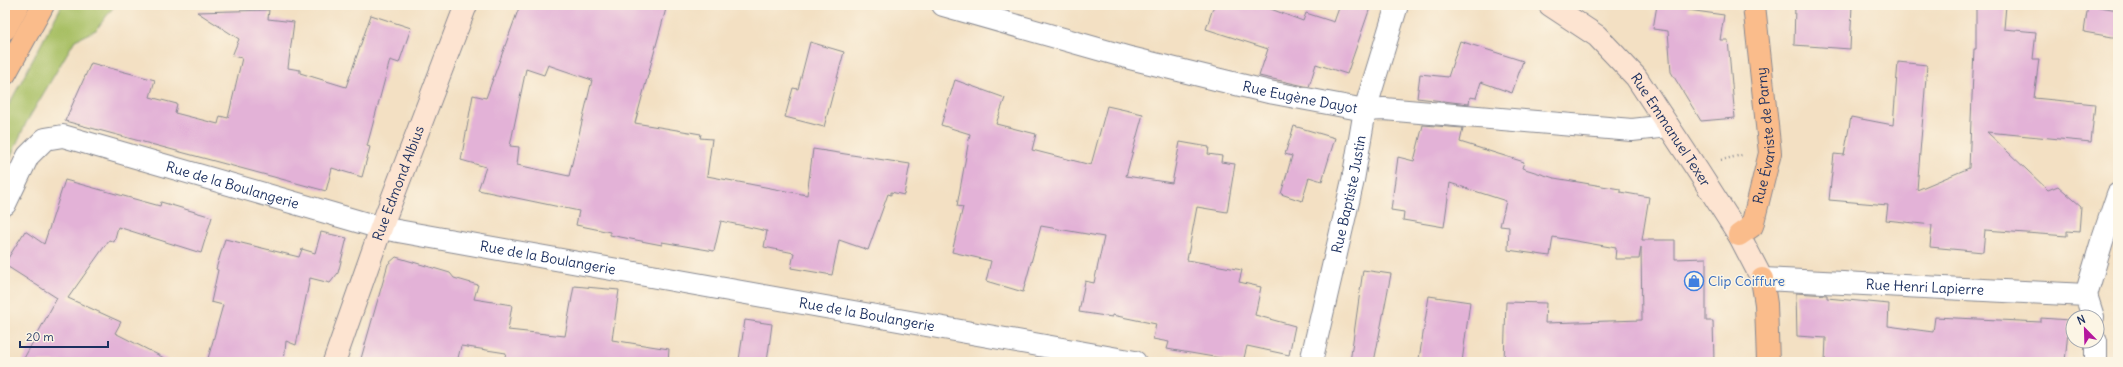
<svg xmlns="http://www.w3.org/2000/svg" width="2123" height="367" font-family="Delius,sans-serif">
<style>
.green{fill:#a7bf64;stroke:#617761}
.building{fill:#e3b2d7;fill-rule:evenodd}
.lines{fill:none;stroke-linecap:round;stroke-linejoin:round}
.street-casing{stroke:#878890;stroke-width:24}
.secondary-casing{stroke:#878890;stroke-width:24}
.primary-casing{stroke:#878890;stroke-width:24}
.highway-casing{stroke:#878890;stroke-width:24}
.path{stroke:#878890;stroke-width:2.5;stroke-dasharray:1 3;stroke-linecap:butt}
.street{stroke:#fff;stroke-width:22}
.secondary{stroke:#fde4d1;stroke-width:22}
.primary{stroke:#fabc8b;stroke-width:22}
.highway{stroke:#fabc8b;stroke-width:22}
.labels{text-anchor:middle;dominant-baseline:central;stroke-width:3;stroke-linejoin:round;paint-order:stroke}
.street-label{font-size:14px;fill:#1b2f5e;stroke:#fcf5e5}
.shop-label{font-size:14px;fill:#366cbe;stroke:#fcf5e5;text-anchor:start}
</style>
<rect width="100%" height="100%" fill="#fcf5e5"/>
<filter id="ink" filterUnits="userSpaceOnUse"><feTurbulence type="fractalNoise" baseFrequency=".025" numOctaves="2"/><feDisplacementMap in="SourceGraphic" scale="8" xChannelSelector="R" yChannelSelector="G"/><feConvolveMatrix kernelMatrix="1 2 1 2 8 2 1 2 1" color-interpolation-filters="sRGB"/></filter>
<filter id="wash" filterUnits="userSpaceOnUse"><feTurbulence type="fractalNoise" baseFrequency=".012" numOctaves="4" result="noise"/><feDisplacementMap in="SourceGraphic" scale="16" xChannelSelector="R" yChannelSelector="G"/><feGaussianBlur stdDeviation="0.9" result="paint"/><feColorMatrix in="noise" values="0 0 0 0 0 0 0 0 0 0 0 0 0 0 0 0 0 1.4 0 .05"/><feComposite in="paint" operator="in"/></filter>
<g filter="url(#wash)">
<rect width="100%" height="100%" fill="#f3e0c3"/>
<polygon class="green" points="62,5 115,5 96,30 75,40 26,123 5,169 5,112"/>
<g id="blocks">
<g class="building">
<path d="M520 5H667L635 123 701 134 700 138 712 139 707 176 807 195 813 149 910 164 904 195 891 192V195L888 194 868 250 839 240 832 275 791 268 794 253 764 247 767 231 721 221 714 251 662 242V245L610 235V232L576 225 579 211 478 190 486 167 461 160 473 95 486 98ZM548 65 592 80 569 176 517 165 519 147 510 146 526 69 544 75Z"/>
<polygon points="1214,5 1260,5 1303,21 1306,13 1334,22 1340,5 1371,5 1347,74 1316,64 1309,87 1259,76 1268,49 1206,29"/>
<polygon points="1657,5 1689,5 1688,10 1724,15 1720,40 1728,40 1735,118 1701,121 1671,72 1668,31 1653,29"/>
<polygon points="1795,5 1852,5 1850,49 1794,45"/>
<polygon points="1976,5 2006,5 2004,29 2036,32 2033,59 2039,59 2034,98 2095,104 2091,142 1987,132 2048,190 2058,186 2081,206 2079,232 2067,231 2067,236 1985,230 1983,252 1930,247 1932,225 1886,220 1888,205 1829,200 1834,154 1844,155 1851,117 1893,125 1898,62 1927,65 1917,190 1969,168 1974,49 1976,49"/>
<polygon points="2088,5 2118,10 2118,38 2084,32"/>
<polygon points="269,10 268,19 294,22 288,68 300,70 300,73 346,87 371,15 411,28 399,63 390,60 367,146 370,147 362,177 332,168 326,191 65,121 91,63 155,80 150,97 177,104 175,113 218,124 220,116 228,118 242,58 232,56 239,39 197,12"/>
<polygon points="1460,41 1523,61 1512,93 1481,82 1476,98 1470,97 1469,104 1417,98 1420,74 1448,77"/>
<polygon points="810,42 844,52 824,127 785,117 793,88 798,89"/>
<polygon points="955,80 1005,98 996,124 1036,134 1032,150 1091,165 1107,106 1143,114 1126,176 1172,183 1180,142 1209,147 1208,154 1222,156 1221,162 1235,164 1227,212 1197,207 1187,260 1242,270 1239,282 1261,287 1255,315 1295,326 1289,355 1247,346 1243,362 1167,349 1169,342 1153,339 1156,324 1112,315 1112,317 1079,312 1085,281 1094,283 1104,237 1041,226 1023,292 986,281 991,261 952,252 963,207 957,206 970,134 941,125"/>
<polygon points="1423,125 1463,128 1460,142 1524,162 1522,168 1554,178 1620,189 1620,192 1649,197 1642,240 1675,240 1675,259 1706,258 1706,321 1713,321 1714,362 1648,362 1648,360 1504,362 1506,302 1546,303 1545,323 1642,320 1641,247 1639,259 1615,259 1616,248 1553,237 1550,256 1508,250 1509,227 1500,226 1506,201 1450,183 1444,227 1403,220 1404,212 1391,210 1398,157 1414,161"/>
<polygon points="1294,126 1335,138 1322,181 1309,177 1302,201 1281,194 1292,156 1285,154"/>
<polygon points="65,180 160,206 161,202 212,217 201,253 118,227 114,242 109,240 68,298 121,322 115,333 172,362 22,362 57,298 5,265 5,263 25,231 44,244"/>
<polygon points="321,232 347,238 338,273 330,283 310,278 296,345 286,341 284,362 207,362 223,305 211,302 218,270 216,269 225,239 299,257 302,249 315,253"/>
<polygon points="396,257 450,273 454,278 478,285 474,299 512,305 508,330 565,336 574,286 619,290 612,340 669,349 668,362 519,362 504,360 506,353 461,346 457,362 360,362 388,264"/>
<polygon points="1363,270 1391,274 1374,362 1350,362"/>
<polygon points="1796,293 1827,295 1827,298 1889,304 1888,326 1933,332 1935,317 2041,322 2041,318 2069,320 2065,362 1825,362 1826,338 1797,336"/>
<polygon points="1429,296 1470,302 1462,362 1432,362 1419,359"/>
<polygon points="745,320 772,324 767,362 739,360"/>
</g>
</g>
</g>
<g filter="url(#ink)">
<use href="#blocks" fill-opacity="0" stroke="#878890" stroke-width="1"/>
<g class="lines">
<g class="street-casing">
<g id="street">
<path id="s1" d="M943 5 1130 58 1269 92 1365 110 1384 109 1632 130 1668 126"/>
<path id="s2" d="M5 204 28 156 45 139 63 136 381 228 1135 362"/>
<path id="s3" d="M1762 279 2086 295 2093 317"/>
<polyline points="2086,295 2102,241 2118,194"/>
<path id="s4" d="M1311 362 1353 180 1365 110 1397 5"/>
<polyline points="2096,362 2096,341"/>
</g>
</g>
<g class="secondary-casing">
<g id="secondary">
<path id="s5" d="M1550 5 1597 36 1636 77 1698 171 1739 235 1762 279"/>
<path id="s6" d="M334 362 381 228 466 5"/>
</g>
</g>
<g class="primary-casing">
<g id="primary">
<path id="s7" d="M1739 235 1752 226 1770 153 1754 5"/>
<polyline points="1762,279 1766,304 1768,362"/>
</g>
</g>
<g class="highway-casing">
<g id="highway">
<polyline points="5,29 18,5"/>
<polyline points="5,74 43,5"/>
</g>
</g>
<polyline class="path" points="1721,160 1742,155"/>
<use href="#street" class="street"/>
<use href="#secondary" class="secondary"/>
<use href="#primary" class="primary"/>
<use href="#highway" class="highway"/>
</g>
</g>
<defs>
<g id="shop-ring" transform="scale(1)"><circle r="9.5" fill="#fcf5e5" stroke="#3f7fe0" stroke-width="1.5"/><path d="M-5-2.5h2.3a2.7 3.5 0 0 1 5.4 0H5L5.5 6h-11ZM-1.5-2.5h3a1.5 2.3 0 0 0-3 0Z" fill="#3f7fe0"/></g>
</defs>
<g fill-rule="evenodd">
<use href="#shop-ring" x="1694" y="281"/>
</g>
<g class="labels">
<g class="street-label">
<text stroke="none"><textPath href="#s1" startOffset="369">Rue Eugène Dayot</textPath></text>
<text stroke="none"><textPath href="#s5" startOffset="176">Rue Emmanuel Texer</textPath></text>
<text stroke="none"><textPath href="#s7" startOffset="108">Rue Évariste de Parny</textPath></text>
<text stroke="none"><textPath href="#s6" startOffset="190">Rue Edmond Albius</textPath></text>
<text stroke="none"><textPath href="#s2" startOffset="272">Rue de la Boulangerie</textPath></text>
<text stroke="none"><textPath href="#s4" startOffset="172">Rue Baptiste Justin</textPath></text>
<text stroke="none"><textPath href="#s2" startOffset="596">Rue de la Boulangerie</textPath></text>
<text stroke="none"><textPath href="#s3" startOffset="163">Rue Henri Lapierre</textPath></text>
<text stroke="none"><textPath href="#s2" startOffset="920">Rue de la Boulangerie</textPath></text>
</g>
<g class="shop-label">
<text x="1708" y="281">Clip Coiffure</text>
</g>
</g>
<rect width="2123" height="367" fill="none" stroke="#fcf5e5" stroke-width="20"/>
<g transform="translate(2085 329) rotate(337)"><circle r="19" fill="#fcf5e5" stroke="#a2a6af"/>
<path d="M0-3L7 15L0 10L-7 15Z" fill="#b5179e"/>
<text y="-6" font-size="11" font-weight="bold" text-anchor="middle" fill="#1b2f5e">N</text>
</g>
<path d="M20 341v6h88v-6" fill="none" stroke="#1b2f5e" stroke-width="2"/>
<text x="26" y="341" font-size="12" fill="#1b2f5e" stroke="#fcf5e5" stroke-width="3" paint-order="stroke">20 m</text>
</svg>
